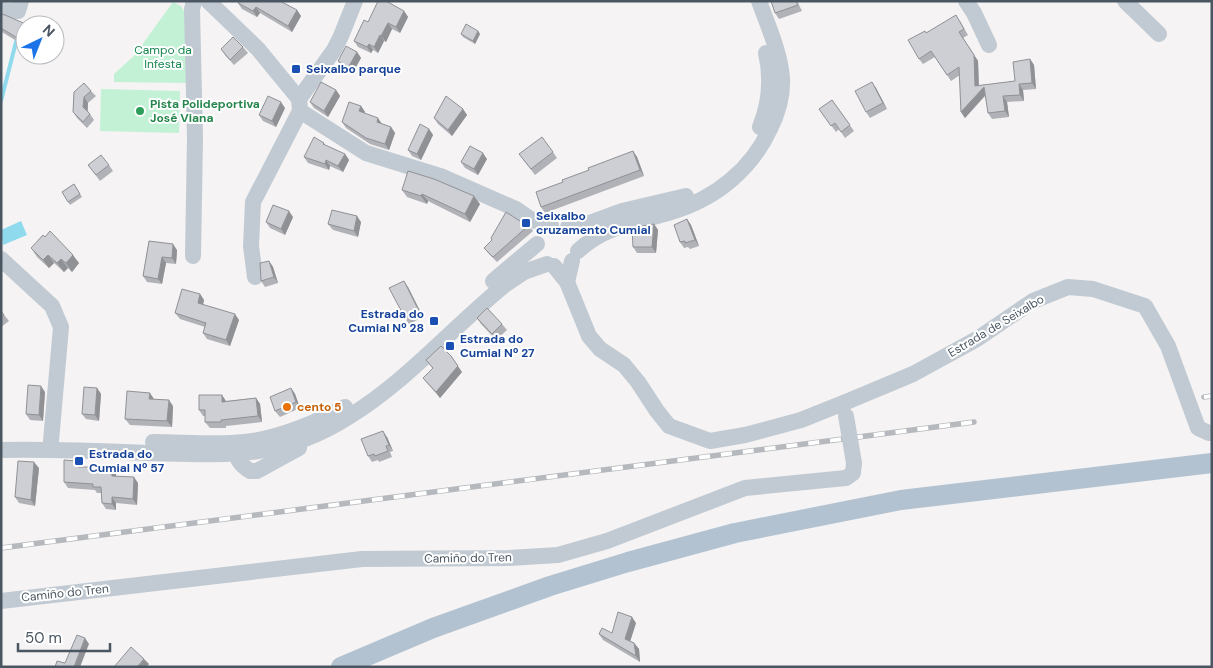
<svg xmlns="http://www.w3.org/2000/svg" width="1213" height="668" font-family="'DM Sans',sans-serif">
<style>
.green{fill:#c3f1d5}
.water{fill:#90daee}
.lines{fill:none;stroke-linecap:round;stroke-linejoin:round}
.stream{stroke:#90daee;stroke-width:4}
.minor{stroke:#c1cad2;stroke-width:16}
.major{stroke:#b3c2d1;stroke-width:20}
.rail-casing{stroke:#b5b8bd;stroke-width:5.5}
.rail{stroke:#fff;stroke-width:4;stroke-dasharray:11;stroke-linecap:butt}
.minor-bridge{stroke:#c1cad2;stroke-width:16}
.wall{fill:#b0b2b7}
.shaded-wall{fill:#909195}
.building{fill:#cdcfd5;stroke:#909195}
.transit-dot{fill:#1a4fb4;stroke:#fff;stroke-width:2}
.leisure-dot{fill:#2e9e5b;stroke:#fff;stroke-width:2}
.food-dot{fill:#e8710a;stroke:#fff;stroke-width:2}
.labels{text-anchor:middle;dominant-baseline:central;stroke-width:4;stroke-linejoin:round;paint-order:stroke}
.park-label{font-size:12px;fill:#17864f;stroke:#fff}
.transit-label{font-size:12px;font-weight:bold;fill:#164399;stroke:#fff;text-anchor:start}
.leisure-label{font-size:12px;font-weight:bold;fill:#27864d;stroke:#fff;text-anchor:start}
.street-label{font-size:12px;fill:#4a5661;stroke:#fff}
.food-label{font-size:12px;font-weight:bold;fill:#c56008;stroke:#fff;text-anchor:start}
</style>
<rect width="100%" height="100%" fill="#f5f3f3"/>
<g class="green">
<polygon points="173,2 181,6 188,18 186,83 114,82 114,74 134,56"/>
<polygon points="101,89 180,91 179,133 100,131"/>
</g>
<polygon class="water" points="21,221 27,235 3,245 1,230"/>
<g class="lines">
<polyline class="stream" points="1,101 17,38"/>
<g class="minor">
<polyline points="208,1 258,49 299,99 300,111 366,153 443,177 516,209 532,220 551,225"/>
<polyline points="966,1 974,13 989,45"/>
<polyline points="1125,1 1159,34"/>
<polyline points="1,10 18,11 21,1"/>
<polyline points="299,99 334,50 341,36 355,1"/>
<path d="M760 127C770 102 772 79 766 53"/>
<polyline points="568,227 587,224 622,211 686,196"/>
<path d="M578 251C604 226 638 222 671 212 715 199 751 170 770 129 778 113 783 96 782 78 780 52 768 26 759 1"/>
<polyline points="193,256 195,138 192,9 194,1"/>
<polyline points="1,259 52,306 61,327 51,441"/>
<polyline points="554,266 567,282 589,336 600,349 624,365 638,382 657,411 669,426 710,441 745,435 801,420 846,402 913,374 977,339 1033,301 1068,287 1093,289 1145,306 1168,346 1198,428 1209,433 1212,433"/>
<polyline points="255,277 251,246 253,202 300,111"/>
<polyline points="493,281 537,244"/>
<polyline points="567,282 572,261"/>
<path d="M153 442C186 442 227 446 258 440 289 434 317 422 345 407"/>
<path d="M238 448C234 459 242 466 250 471H257L299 448"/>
<path d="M1 450C51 449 100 451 149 453 226 455 282 460 350 416 408 380 453 327 506 284L524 272 547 264"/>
<polyline points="1,601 362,559 509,558 558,555 607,541 745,488 846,478 853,473 854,463"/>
</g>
<polyline class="major" points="341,667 433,628 550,586 628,562 735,533 901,500 1212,463"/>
<g class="rail-casing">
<g id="rail">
<polyline points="1204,397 1212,396"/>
<polyline points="1,548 974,422"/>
</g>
</g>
<use href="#rail" class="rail"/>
<polyline class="minor-bridge" points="846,416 854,463"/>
</g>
<g class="wall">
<polygon points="771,1 797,1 802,11 779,19 775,13"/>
<polygon points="238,3 297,10 301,16 292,32 260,13 257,17 242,9"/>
<polygon points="404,11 408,17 400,33 392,29 386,42 384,41 378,53 373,50 371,53 358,47 354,41 368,22"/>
<polygon points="1,14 25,25 25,41 23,45 2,32 1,33"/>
<polygon points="960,21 968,35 963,38 978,61 979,86 1015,81 1030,59 1034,65 1036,89 1023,90 1024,101 1007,102 1009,117 992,119 988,113 986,95 965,118 961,112 960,75 951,81 935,57 923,64 919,59 926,33"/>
<polygon points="478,31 480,34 475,44 463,37 461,34"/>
<polygon points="243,47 248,53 234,65 225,55 221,49"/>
<polygon points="357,52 361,58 352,74 342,67 338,61"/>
<polygon points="876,88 887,109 870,118 866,112"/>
<polygon points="336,90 340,96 328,117 314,108 310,102"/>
<polygon points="91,91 96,96 88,103 88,111 94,120 87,128 77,118 73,112 74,92"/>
<polygon points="832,100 854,131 845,138 839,129 836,132 819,109"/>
<polygon points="361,106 365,112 365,113 382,124 391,127 395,133 389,150 370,144 346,128 342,122"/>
<polygon points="285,108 276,127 263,121 259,115"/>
<polygon points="463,109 467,115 452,136 438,124 434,118"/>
<polygon points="429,129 433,135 421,160 412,156 408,150"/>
<polygon points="324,143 325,145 345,154 349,160 343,172 330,166 329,170 308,163 304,157"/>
<polygon points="633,151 637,157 644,176 545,213 541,207 563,182"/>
<polygon points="553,152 557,158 535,175 519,154"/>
<polygon points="487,159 478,175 465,168 461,162"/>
<polygon points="88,165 109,165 113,171 100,181"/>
<polygon points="74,184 82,197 70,205 62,192"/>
<polygon points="402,190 480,204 470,222 428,201 427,204 407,197"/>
<polygon points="293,217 285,235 270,228 266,222"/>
<polygon points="687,219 691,225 699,246 690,249 688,247 684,248 680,242"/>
<polygon points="361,222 358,237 333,230 328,224"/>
<polygon points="523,223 529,225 533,231 497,262 488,253 484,248 492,240 491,238"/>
<polygon points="654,224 658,230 656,253 637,253 633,247"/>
<polygon points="149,241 177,250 176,264 166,263 162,284 147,282 143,276"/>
<polygon points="31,248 79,263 72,272 68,268 64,272 54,263 49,268 37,257"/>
<polygon points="269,261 273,267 278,283 265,287 261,281"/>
<polygon points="408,287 423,317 409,324 405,318"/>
<polygon points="200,294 204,300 203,305 239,320 230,346 207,339 203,333 205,327 180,319 175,313"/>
<polygon points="1,311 9,321 1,327"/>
<polygon points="477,318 502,324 507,330 496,340 481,324"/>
<polygon points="426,360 462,372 440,398 427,383 423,378 433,369"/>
<polygon points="97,388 101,394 99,421 86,419 82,414"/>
<polygon points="291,388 295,394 300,408 280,417 275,411"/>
<polygon points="45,392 43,421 30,420 26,414"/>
<polygon points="256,398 260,404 262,422 226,426 226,428 210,428 205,422 205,416 203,416 199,410 226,401"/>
<polygon points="154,399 173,406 172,427 130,425 125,419"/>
<polygon points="387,437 393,451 390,452 392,457 379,462 378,460 372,462 368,456"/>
<polygon points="82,467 111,467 116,473 116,476 138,483 137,505 116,503 116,510 106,509 102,503 101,493 97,493 95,490 68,488 64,482"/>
<polygon points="39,468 35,506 19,503 15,497"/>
<polygon points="636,623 630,641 634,643 639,649 640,662 603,640 599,634 612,633"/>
</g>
<g class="shaded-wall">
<polygon points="256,7 260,13 257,17 253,11"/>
<polygon points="297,10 301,16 292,32 288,26"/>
<polygon points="404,11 408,17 400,33 396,27"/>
<polygon points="388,23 392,29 386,42 381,36"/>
<polygon points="478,31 480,34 475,44 473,41"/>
<polygon points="23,32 25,35 25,41 23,45 19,39"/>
<polygon points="959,32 978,61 979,92 984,87 988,92 965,118 961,112 975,86"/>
<polygon points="380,35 384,41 378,53 374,47"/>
<polygon points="369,44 373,50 371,53 367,47"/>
<polygon points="357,52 361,58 352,74 348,68"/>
<polygon points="1030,59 1034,65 1036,89 1032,83"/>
<polygon points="872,82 876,88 887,109 883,103"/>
<polygon points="1019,84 1023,90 1024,101 1020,95"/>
<polygon points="336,90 340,96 328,117 324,111"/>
<polygon points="1003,96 1007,102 1009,117 1005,111"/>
<polygon points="84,97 88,103 87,113 83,107"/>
<polygon points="281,102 285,108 276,127 272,121"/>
<polygon points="361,106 365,112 363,117 359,111"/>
<polygon points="463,109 467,115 452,136 448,130"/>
<polygon points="378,118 382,124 377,122"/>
<polygon points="391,127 395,133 389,150 385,144"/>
<polygon points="429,129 433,135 421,160 417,154"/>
<polygon points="633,151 637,157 644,176 640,170"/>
<polygon points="483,153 487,159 478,175 474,169"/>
<polygon points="345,154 349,160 343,172 338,166"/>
<polygon points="326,160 330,166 329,170 325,164"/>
<polygon points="422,194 428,201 427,204 421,196"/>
<polygon points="474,196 480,204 470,222 465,214"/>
<polygon points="289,211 293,217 285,235 281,229"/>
<polygon points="357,216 361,222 358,237 354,231"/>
<polygon points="687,219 691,225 699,246 695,240"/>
<polygon points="654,224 658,230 656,253 652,247"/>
<polygon points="173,244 177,250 176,264 172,258"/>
<polygon points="48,255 54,263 49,268 43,260"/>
<polygon points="73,255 79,263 72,272 66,263"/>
<polygon points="162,257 166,263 162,284 158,279"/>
<polygon points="61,259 68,268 64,272 57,263"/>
<polygon points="269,261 273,267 278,283 274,277"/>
<polygon points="404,281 408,287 423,317 419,311"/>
<polygon points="200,294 204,300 202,309 198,303"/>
<polygon points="235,314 239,320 230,346 226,340"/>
<polygon points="451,356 462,372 440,398 436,392"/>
<polygon points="41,386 45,392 43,421 39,415"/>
<polygon points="97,388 101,394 99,421 95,415"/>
<polygon points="291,388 295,394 300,408 296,402"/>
<polygon points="150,393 154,399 149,399"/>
<polygon points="222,395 226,401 226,408 222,402"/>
<polygon points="256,398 260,404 262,422 258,416"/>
<polygon points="169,400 173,406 172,427 167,421"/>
<polygon points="383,431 387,437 393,451 389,445"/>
<polygon points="78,461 82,467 78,467"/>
<polygon points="34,462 39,468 35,506 31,500"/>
<polygon points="111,467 116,473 116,482 112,476"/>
<polygon points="134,477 138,483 137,505 133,499"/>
<polygon points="112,497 116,503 116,510 112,504"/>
<polygon points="632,617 636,623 629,645 625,639"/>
<polygon points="85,638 89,644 80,667 74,667"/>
<polygon points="634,643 639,649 640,662 636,656"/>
<polygon points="144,659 149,664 147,667 137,667"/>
</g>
<g class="building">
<polygon points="239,1 280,1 297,10 288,26 256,7 253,11 238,3"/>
<polygon points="378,1 386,1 404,11 396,27 388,23 381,36 380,35 374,47 369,44 367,47 354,41 364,20 368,22"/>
<polygon points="771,1 796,1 798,5 775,13"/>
<polygon points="1,14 5,15 28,25 25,25 25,33 23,32 19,39 1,28"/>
<polygon points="956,15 964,29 959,32 974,55 975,86 1015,81 1013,62 1030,59 1032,83 1019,84 1020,95 1003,96 1005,111 988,113 984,87 961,112 959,67 947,75 931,51 919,59 908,40 925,31 926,33"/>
<polygon points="466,24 478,31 473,41 461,34"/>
<polygon points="233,37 243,47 230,60 221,49"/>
<polygon points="346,46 357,52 348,68 338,61"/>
<polygon points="321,82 336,90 324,111 310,102"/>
<polygon points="872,82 883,103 866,112 855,91"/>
<polygon points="84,83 91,91 84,97 83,107 90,114 83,122 73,112 74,92"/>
<polygon points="268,96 281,102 272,121 259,115"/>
<polygon points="446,96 463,109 448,130 434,118"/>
<polygon points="832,100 850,125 841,132 835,123 831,126 819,109"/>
<polygon points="349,102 361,106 359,111 378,118 377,122 391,127 385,144 366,138 342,122"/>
<polygon points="420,124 429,129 417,154 408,150"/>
<polygon points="314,137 324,143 323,144 345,154 338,166 326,160 325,164 304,157"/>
<polygon points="542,137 553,152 531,169 519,154"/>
<polygon points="470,146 483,153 474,169 461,162"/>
<polygon points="633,151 640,170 541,207 536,192 563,182 562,180 589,170 588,168"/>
<polygon points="101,155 109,165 96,175 88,165"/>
<polygon points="408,171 434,179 474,196 465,214 422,194 421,196 402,190"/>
<polygon points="74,184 80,194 68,202 62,192"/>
<polygon points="273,205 289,211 281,229 266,222"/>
<polygon points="332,210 357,216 354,231 328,224"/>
<polygon points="506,212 523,223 529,225 493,257 484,248 492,240 491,238"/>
<polygon points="687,219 695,240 685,243 685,241 680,242 674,225"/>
<polygon points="654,224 652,247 633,247 632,228"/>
<polygon points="50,231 73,255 66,263 61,259 57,263 48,255 43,260 31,248 43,235 45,237"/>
<polygon points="149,241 173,244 172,258 162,257 158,279 143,276"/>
<polygon points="269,261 274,277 261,281 260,263"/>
<polygon points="404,281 419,311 405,318 389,288"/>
<polygon points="182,289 200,294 198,303 235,314 226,340 203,333 206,323 175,313"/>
<polygon points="487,308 502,324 492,334 477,318"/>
<polygon points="1,311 4,315 1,318"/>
<polygon points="441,346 451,356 458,366 436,392 423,378 433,368 426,360"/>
<polygon points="28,385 41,386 39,415 26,414"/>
<polygon points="84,387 97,388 95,415 82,414"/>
<polygon points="291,388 296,402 275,411 270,397"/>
<polygon points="127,391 150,393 149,399 169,400 167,421 125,419"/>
<polygon points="199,395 222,395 222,402 256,398 258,416 221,420 221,422 205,422 205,410 199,410"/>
<polygon points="383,431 389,445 386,446 388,451 375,456 374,454 368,456 361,439"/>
<polygon points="64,460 78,461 78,467 111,467 112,476 134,477 133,499 112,497 112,504 102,503 101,487 93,487 93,484 64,482"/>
<polygon points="18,461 34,462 31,500 15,497"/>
<polygon points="618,612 632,617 625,639 634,643 636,656 599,634 602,628 612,633"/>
<polygon points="77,635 85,638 74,667 55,667 57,661 65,663"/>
<polygon points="131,647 144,659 137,667 114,667"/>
</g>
<g class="transit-dot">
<rect x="291" y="64" width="10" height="10" rx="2.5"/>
<rect x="521" y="218" width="10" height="10" rx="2.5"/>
<rect x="429" y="316" width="10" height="10" rx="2.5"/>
<rect x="445" y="341" width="10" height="10" rx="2.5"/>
<rect x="74" y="456" width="10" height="10" rx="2.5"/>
</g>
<circle class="leisure-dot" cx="140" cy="111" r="5"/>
<circle class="food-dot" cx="287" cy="407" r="5"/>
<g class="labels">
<g class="park-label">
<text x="163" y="50">Campo da<tspan x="163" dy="14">Infesta</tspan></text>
</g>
<g class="transit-label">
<text x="306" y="69">Seixalbo parque</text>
<text x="536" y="216">Seixalbo<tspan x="536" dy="14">cruzamento Cumial</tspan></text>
<text x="424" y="314" text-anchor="end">Estrada do<tspan x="424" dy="14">Cumial Nº 28</tspan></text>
<text x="460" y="339">Estrada do<tspan x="460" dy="14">Cumial Nº 27</tspan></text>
<text x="89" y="454">Estrada do<tspan x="89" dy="14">Cumial Nº 57</tspan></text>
</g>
<g class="leisure-label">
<text x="150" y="104">Pista Polideportiva<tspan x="150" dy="14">José Viana</tspan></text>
</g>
<g class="street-label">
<text transform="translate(996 326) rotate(-31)">Estrada de Seixalbo</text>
<text transform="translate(468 558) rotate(-1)">Camiño do Tren</text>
<text transform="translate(65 593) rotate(-6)">Camiño do Tren</text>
</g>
<g class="food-label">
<text x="297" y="407">cento 5</text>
</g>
</g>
<rect width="1213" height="668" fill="none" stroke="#4a5661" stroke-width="5"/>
<g transform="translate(40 40) rotate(43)"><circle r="24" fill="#ffffff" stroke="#b7bbc0"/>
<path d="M0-4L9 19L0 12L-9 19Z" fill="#1a73e8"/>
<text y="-8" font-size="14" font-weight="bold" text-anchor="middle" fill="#4a5661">N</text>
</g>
<path d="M18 643v8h92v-8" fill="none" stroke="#4a5661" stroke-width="2.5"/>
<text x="25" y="643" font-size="15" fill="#4a5661" stroke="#ffffff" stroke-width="4" paint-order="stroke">50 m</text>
</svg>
